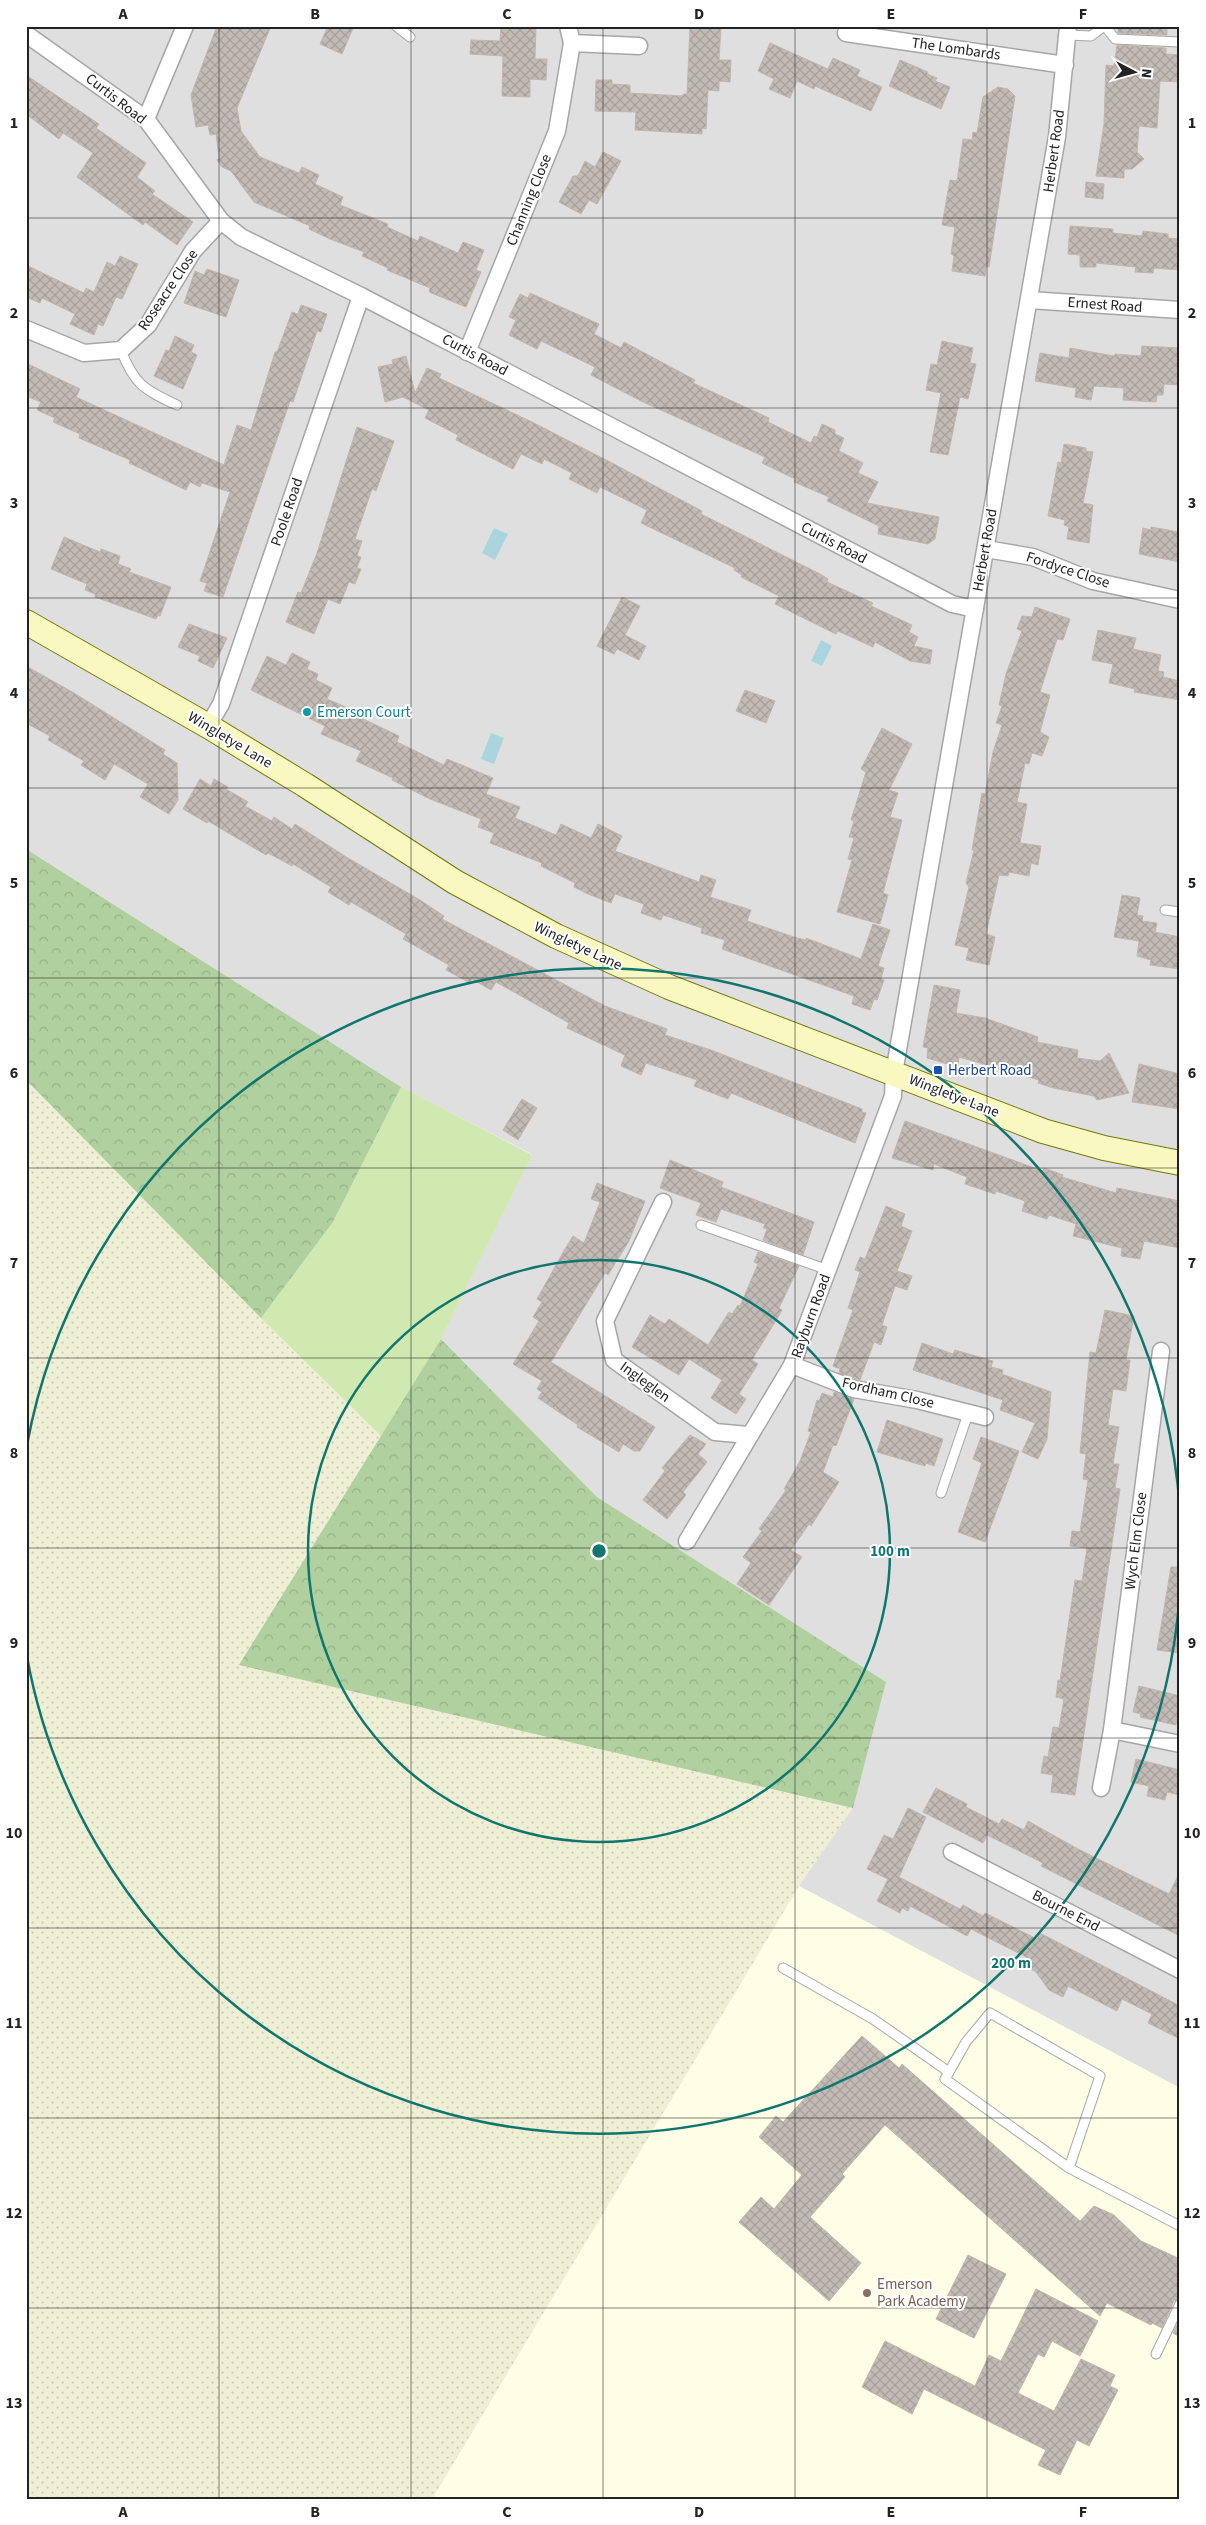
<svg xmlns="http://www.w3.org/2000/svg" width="1206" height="2525" font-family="'Source Sans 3',sans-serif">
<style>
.residential{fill:#e0dfdf}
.education{fill:#fefde5}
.farmland{fill:url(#farmland-dots)}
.grass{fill:#d0e9b1}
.forest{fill:url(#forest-crowns)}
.water{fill:#abd5de}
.building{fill:url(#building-cross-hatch);stroke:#c3b5ab}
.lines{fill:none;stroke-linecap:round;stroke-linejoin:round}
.lane-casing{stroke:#a6a6a6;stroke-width:11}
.street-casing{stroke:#a6a6a6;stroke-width:19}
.secondary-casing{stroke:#737a08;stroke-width:26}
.lane{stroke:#fff;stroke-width:9}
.street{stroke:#fff;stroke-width:16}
.secondary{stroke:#f8f8c0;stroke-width:24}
.grid{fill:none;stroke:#222;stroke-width:1;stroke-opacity:0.55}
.ring{fill:none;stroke:#0f766e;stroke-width:2.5}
.culture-dot{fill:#0f9aa8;stroke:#fff;stroke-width:2}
.transit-dot{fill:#1a4fb4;stroke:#fff;stroke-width:2}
.education-dot{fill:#8d6e63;stroke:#fff;stroke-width:2}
.labels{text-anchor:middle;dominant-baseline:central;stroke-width:4;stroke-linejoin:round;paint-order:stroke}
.street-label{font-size:15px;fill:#222;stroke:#fff}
.culture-label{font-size:15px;fill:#0d838f;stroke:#fff;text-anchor:start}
.transit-label{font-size:15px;fill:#164399;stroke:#fff;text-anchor:start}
.education-label{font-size:15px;fill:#785e54;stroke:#fff;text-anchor:start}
.centre{fill:#0f766e;stroke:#fff;stroke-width:2.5}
.ring-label{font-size:15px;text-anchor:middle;font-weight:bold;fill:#0f766e;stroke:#fff;stroke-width:4;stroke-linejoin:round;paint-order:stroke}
.neatline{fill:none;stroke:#222;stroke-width:2}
.grid-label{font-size:16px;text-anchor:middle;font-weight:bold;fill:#222}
</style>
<defs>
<pattern id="farmland-dots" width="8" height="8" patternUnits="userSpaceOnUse" patternTransform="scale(1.25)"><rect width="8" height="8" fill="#efefd5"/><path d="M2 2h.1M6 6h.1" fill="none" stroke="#cdcdb7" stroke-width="1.8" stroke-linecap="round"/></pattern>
<pattern id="forest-crowns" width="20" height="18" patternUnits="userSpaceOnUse" patternTransform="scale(1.25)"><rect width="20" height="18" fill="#b0d09f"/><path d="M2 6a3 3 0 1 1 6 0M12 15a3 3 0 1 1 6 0" fill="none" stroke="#97b289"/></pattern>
<pattern id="building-cross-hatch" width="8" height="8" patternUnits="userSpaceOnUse" patternTransform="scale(1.25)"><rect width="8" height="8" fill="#c2bab5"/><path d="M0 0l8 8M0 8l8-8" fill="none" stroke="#a6a09b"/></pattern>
</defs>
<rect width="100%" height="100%" fill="#f2eee9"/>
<polygon class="residential" points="26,26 1180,26 1180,2088 799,1886 853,1807 886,1682 597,1497 441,1339 532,1154 400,1087 26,849"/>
<polygon class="education" points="799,1886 1180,2088 1180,2499 432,2499"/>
<polygon class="farmland" points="26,1080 381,1436 240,1665 853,1808 799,1886 432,2499 26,2499"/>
<polygon class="grass" points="401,1087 532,1155 441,1339 381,1436 261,1318 333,1222"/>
<g class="forest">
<polygon points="26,849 401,1087 333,1222 261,1318 26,1080"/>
<polygon points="441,1339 597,1497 886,1682 853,1808 239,1665"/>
</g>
<g class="water">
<polygon points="494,528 508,534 495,560 482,553"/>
<polygon points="821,640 832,646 822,666 811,661"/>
<polygon points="491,733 504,738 494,764 481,759"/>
</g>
<g class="building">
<polygon points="217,26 271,26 237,108 241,131 260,157 299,173 302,167 319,175 315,184 343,197 340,205 388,224 387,227 418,241 420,236 458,253 463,242 484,250 476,270 481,272 466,307 429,292 430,288 387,270 388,268 362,256 364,252 330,239 309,229 310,226 254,202 231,171 222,167 217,160 219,158 216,134 210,135 208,125 196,127 191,95"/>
<polygon points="328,26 354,26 342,54 320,44"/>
<polygon points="501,26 536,26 535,59 547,59 546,80 530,79 530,97 502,96 503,56 470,54 471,40 500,41"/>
<polygon points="690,26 721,26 719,60 731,60 730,82 719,81 719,91 708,90 706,129 702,128 702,134 635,130 636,112 595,111 596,80 612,80 612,84 630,85 630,93 683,96 683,94 687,94"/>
<polygon points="1118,26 1167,26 1167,35 1118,33"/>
<polygon points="770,43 828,69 833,58 860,70 857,76 882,87 871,111 815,86 814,89 797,81 790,98 769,89 774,79 758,71"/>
<polygon points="1117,45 1166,48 1166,54 1180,55 1180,82 1160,81 1157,128 1139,126 1137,152 1144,159 1132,169 1124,169 1124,178 1096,176 1104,124 1106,65 1114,66"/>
<polygon points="900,60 928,72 927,74 937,78 935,81 950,87 941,109 889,86"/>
<polygon points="26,75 99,124 96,128 146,163 137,177 155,191 152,194 193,222 177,245 145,222 143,225 77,177 93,153 63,133 59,139 26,114"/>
<polygon points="998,87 1008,89 1015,96 989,267 986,267 985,276 952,271 954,256 951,254 955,227 942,225 950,180 957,181 963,139 972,140 973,132 977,133 983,97"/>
<polygon points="603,152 621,161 597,204 589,200 581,214 559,202 573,176 578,176 585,161 595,167"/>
<polygon points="1086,182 1104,184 1103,199 1085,197"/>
<polygon points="1070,226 1113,229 1113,233 1142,236 1143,231 1168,234 1168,238 1180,239 1180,270 1154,268 1153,273 1135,272 1136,267 1096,263 1096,267 1080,267 1080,255 1068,254"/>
<polygon points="120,256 138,264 122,299 116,297 103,326 98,324 94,335 70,324 75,314 42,298 40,303 26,297 26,265 84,293 86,288 94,292 107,262 115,266"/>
<polygon points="207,269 239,280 226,317 184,303 195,271 204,275"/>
<polygon points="530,293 599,324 594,334 621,348 624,342 695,380 693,383 769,418 768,422 811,443 814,436 817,437 822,424 835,430 835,434 844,438 839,451 863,463 858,473 878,482 867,503 939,517 935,539 928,544 878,534 879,526 827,501 829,497 794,482 795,479 762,463 765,457 643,402 591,375 595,367 541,341 537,349 509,335 516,320 509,317 520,294 528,298"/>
<polygon points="301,305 327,314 321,332 317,331 293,402 290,401 223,597 204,591 207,583 200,581 230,492 202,483 200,487 190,482 186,490 129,463 130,460 79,438 80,434 53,422 55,418 37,410 41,402 26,396 26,363 80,389 76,397 224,465 237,425 251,430 275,352 277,352 292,312 298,314"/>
<polygon points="175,336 194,345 191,352 197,355 183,389 154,376 166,350 169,351"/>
<polygon points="942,341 973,348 970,363 976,364 968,399 960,397 948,455 930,452 941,393 926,390 931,364 937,365"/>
<polygon points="1142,346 1180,348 1180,385 1164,384 1163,395 1157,395 1156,402 1123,400 1124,388 1094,386 1091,400 1075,397 1076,388 1035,381 1040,353 1069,358 1070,348 1114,356 1115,354 1141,356"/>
<polygon points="406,356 415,393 427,368 441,374 439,378 532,422 612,463 702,511 701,514 820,574 828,579 827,582 873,603 871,606 912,625 909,632 918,637 914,646 932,650 930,664 910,661 875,642 873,647 838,631 836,634 775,604 779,596 741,577 742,575 734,570 735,568 641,523 647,510 600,487 597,493 569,479 572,473 544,459 542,464 521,454 513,469 456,440 458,435 425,418 429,410 403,397 385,402 378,367 393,364 392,360"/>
<polygon points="357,427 394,441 376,491 372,489 355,539 362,541 357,556 361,557 357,568 361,569 355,584 349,582 340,604 328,599 314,634 286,622 298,592 301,593 317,553"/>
<polygon points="1064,444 1086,448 1086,451 1093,452 1083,503 1093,505 1089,543 1067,539 1069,527 1064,525 1065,520 1048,516 1058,462 1061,463"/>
<polygon points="1151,527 1179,532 1180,562 1139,554 1143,528 1151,530"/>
<polygon points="64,537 100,552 101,549 120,556 118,564 131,569 129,572 171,587 160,616 158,615 156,619 95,597 95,594 85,590 87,584 51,569"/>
<polygon points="622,597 640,606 625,635 646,646 639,660 617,649 614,654 597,646"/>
<polygon points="1035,607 1070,619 1063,640 1057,639 1040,692 1050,695 1040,732 1049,737 1042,756 1032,753 1029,764 1025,763 1017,802 1027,804 1020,843 1041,846 1038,865 1031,863 1029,876 1009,872 1008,876 999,875 986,934 995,937 989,965 966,960 969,948 955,945 969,887 966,883 974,850 972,850 982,793 985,794 993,752 1002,725 996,723 1002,706 999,705 1006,674 1022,631 1017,629 1022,616 1032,617"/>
<polygon points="189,624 227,638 213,668 198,661 200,656 178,647"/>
<polygon points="1098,630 1136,638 1133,649 1161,655 1158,671 1164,672 1163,677 1180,681 1180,700 1134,692 1135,689 1109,683 1113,664 1092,660"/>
<polygon points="292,653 310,662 307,669 318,674 316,680 332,688 327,699 362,714 361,718 399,736 397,742 444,765 447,759 493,778 486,794 520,807 515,818 556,835 561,824 591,838 598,824 622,836 615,851 699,882 701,875 716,880 710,897 751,910 747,921 797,938 806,940 806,938 861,959 873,924 890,930 878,966 884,968 881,979 884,980 877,1000 874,999 870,1010 852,1004 854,996 722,949 725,940 701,933 702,928 663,915 661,920 641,913 644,904 615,894 611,903 588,894 574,887 575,883 541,866 542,863 490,843 494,833 478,827 481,819 430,799 392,780 393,778 356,761 361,751 321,734 325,726 251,690 267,656 286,665"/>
<polygon points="26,666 74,693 165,750 163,754 177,763 178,800 169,814 140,797 148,784 114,764 105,780 81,765 84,761 48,740 50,736 26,723"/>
<polygon points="745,690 775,701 766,723 736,711"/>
<polygon points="882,728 912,744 889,790 898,793 890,817 902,820 883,893 888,895 880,924 837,912 852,860 848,859 854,838 849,837 854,821 851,820 866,772 861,769"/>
<polygon points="200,779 211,786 214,779 228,787 226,789 248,802 245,806 272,821 274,817 292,829 295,824 348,858 420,900 444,916 442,919 605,1006 667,1029 665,1035 711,1050 862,1109 862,1112 866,1113 855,1143 731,1093 728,1099 694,1086 697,1080 646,1063 641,1075 621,1066 625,1055 567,1028 569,1023 496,982 491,990 472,979 470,983 446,970 449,965 403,939 406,934 351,902 349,905 328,892 331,887 293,864 292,866 268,853 266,855 208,821 207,823 183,809"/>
<polygon points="1122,895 1140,898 1137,915 1143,916 1142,921 1157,923 1155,932 1180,937 1180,969 1150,965 1151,960 1137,956 1139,941 1114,937"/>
<polygon points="934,985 960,990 956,1013 985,1018 1038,1037 1037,1042 1078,1050 1077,1058 1100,1061 1109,1053 1129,1093 1097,1100 1094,1096 1053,1088 1038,1083 1039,1080 959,1057 958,1067 927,1058 928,1048 923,1047"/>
<polygon points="1139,1064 1180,1074 1180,1109 1132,1102"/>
<polygon points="522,1099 537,1108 518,1140 503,1130"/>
<polygon points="905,1121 1043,1171 1044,1168 1063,1175 1062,1177 1116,1193 1117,1188 1180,1201 1180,1248 1144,1241 1140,1259 1121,1256 1122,1248 1073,1236 1076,1224 1049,1215 1047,1219 1022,1211 1025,1201 996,1191 995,1194 965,1184 967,1177 934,1164 933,1170 892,1158"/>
<polygon points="670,1160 723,1182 721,1187 814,1222 803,1255 763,1240 767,1229 763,1228 765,1224 721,1209 716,1222 696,1215 701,1203 660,1188"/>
<polygon points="597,1183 645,1201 629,1241 608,1275 605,1273 551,1362 655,1427 640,1451 634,1451 623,1444 619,1452 577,1427 578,1425 538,1398 542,1392 537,1389 542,1381 513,1364 539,1321 533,1317 542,1302 537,1299 565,1249 573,1236 584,1243 600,1202 591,1199"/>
<polygon points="886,1206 905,1214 901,1226 912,1231 897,1271 912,1276 907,1290 895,1286 882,1325 887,1327 881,1345 874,1342 860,1380 839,1373 840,1369 833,1366 853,1310 848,1308 860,1272 855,1270 860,1257 865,1259"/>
<polygon points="758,1252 799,1266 779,1308 782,1310 778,1317 752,1360 758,1364 739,1394 746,1399 736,1414 711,1398 722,1380 689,1359 679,1375 632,1347 650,1315 665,1324 669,1319 708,1345 729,1312 732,1314 738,1305 740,1306 758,1264 754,1262"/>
<polygon points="1105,1310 1134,1316 1126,1360 1130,1360 1126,1391 1113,1389 1108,1425 1119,1427 1113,1464 1119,1464 1115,1488 1120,1489 1075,1795 1051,1792 1053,1775 1041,1773 1044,1756 1048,1757 1053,1727 1059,1728 1064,1699 1056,1697 1058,1680 1060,1681 1075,1580 1082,1581 1087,1548 1070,1546 1072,1531 1080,1532 1088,1480 1083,1479 1086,1454 1080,1453 1090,1352 1096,1353"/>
<polygon points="922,1343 953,1354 955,1350 993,1361 991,1367 1003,1370 1002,1374 1051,1392 1047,1439 1038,1459 1022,1452 1035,1423 1000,1410 1003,1400 913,1370"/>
<polygon points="834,1392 854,1399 836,1446 833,1445 823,1472 839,1482 811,1526 809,1524 791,1550 802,1557 769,1605 737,1584 751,1563 743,1557 762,1531 759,1529 786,1490 784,1489 800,1461 811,1432 808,1431 817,1400 819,1401 822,1393 833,1397"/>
<polygon points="887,1420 943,1439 934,1466 926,1463 925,1466 877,1452"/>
<polygon points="690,1435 706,1444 698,1454 707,1462 683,1492 686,1495 667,1519 643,1500 665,1471 662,1468"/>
<polygon points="981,1437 1019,1451 985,1542 958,1532 982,1463 973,1459"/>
<polygon points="1171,1567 1180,1567 1180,1653 1157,1650"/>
<polygon points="1139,1686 1180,1696 1176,1725 1140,1717 1141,1714 1133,1712"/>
<polygon points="1136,1759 1180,1770 1180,1795 1167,1792 1165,1800 1147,1796 1149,1786 1131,1782"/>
<polygon points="936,1788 967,1804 966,1807 999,1824 1002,1819 1024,1830 1028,1821 1078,1849 1169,1894 1180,1872 1180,1936 1041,1866 1043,1863 987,1835 983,1843 923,1812"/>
<polygon points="908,1808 926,1817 899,1877 960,1909 963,1905 983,1916 985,1913 1037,1939 1040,1933 1180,2006 1180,2039 1148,2023 1152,2014 1122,1999 1117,2011 1068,1986 1063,1997 1049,1990 1036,1972 1024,1965 1028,1958 971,1929 967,1936 910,1906 908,1911 902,1908 900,1913 877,1901 888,1879 867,1869 884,1835 893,1839"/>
<polygon points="862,2036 899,2068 902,2064 1080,2221 1094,2206 1114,2215 1141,2241 1180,2259 1180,2298 1174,2301 1162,2328 1152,2323 1151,2325 1107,2303 1100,2316 885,2125 842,2174 845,2177 810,2217 861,2263 829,2301 739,2222 761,2197 774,2209 802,2175 759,2137 776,2116 783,2122"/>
<polygon points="968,2255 1006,2274 974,2338 936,2319"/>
<polygon points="1036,2289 1098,2321 1080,2356 1052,2341 1044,2357 1038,2354 1018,2393 1054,2411 1081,2359 1115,2375 1110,2386 1118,2390 1089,2446 1077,2440 1060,2475 1038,2465 1046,2450 924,2389 912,2414 862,2387 885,2341 975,2386 989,2355 1001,2361"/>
<polygon points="1180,2319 1180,2337 1173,2333"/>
</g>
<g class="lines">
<g class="lane-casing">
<g id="lane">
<polyline points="396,26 410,37"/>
<polyline points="1105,26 1115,39 1180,42"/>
<polyline points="1068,35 1091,36 1104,26"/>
<path d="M121 350C134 384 144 390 177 405"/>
<polyline points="1165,910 1180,912"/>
<polyline points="701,1225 828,1270"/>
<polyline points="941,1493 969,1411"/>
<polyline points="783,1968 873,2019 949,2072"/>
<polyline points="1069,2168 1100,2076 990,2013 966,2042 945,2079 1069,2168 1180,2226"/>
<polyline points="1156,2354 1180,2304"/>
</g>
</g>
<g class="street-casing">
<g id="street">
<polyline points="846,33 1065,65"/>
<polyline points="26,34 146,119 221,221 241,237 361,296 952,604 975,609"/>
<polyline points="572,43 639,46"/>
<polyline points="146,119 185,26"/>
<polyline points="1029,300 1180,310"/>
<polyline points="26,329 84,353 121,350 148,325 193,251 221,221"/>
<polyline points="467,352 557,131 572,43 568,26"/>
<polyline points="986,549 1033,557 1093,581 1180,600"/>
<polyline points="208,726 221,704 361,296"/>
<polyline points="663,1202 605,1321 614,1360 715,1432 748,1435"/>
<polyline points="792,1365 854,1389 917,1400 985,1417"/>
<polyline points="687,1541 792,1365 893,1096 894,1073 1057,137 1068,26"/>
<polyline points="1112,1730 1180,1744"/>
<polyline points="1101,1788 1112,1730 1161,1351"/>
<polyline points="952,1852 1180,1970"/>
</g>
</g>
<g class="secondary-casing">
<polyline id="secondary" points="26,622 208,726 305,785 455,882 556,936 669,987 1043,1131 1104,1148 1180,1163"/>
</g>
<use href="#lane" class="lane"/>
<use href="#street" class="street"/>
<use href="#secondary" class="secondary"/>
</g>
<path class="grid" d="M219 26V2499M411 26V2499M603 26V2499M795 26V2499M987 26V2499M26 218H1180M26 408H1180M26 598H1180M26 788H1180M26 978H1180M26 1168H1180M26 1358H1180M26 1548H1180M26 1738H1180M26 1928H1180M26 2118H1180M26 2308H1180"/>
<g class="ring">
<circle cx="599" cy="1551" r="291"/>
<path d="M1180 1592A582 582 0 0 1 27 1657M27 1445A582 582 0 0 1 1180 1510"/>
</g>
<circle class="culture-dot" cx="307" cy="712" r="5"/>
<rect class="transit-dot" x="933" y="1065" width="10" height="10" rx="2.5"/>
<circle class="education-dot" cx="867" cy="2293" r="5"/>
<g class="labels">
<g class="street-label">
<text transform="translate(956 49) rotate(8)">The Lombards</text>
<text transform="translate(116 99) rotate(38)">Curtis Road</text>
<text transform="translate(1054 151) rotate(-82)">Herbert Road</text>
<text transform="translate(529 200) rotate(-68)">Channing Close</text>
<text transform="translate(168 290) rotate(-56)">Roseacre Close</text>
<text transform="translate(1105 305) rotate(4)">Ernest Road</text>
<text transform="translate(475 355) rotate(28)">Curtis Road</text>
<text transform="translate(287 512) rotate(-71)">Poole Road</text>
<text transform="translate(834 543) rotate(28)">Curtis Road</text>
<text transform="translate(985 550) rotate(-80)">Herbert Road</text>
<text transform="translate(1068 570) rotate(18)">Fordyce Close</text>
<text transform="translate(230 740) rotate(31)">Wingletye Lane</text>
<text transform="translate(578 946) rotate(25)">Wingletye Lane</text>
<text transform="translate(954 1096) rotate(21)">Wingletye Lane</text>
<text transform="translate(811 1316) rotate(-70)">Rayburn Road</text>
<text transform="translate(645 1382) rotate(36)">Ingleglen</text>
<text transform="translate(888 1393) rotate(13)">Fordham Close</text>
<text transform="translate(1136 1541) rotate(-83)">Wych Elm Close</text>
<text transform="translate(1066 1911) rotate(27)">Bourne End</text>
</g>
<g class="culture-label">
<text x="317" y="712">Emerson Court</text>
</g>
<g class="transit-label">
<text x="948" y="1070">Herbert Road</text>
</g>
<g class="education-label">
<text x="877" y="2284">Emerson<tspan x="877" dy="17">Park Academy</tspan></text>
</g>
</g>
<circle cx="599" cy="1551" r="8" class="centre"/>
<g class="ring-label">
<text x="890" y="1556">100 m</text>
<text x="1011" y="1968">200 m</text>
</g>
<rect width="1206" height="2525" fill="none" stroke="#ffffff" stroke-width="55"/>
<g transform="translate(1134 72) rotate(96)" stroke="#ffffff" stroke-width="4" paint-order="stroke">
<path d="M0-4L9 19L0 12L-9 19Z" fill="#222222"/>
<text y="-8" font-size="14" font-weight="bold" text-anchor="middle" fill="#222222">N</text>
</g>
<rect x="28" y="28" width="1150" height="2470" class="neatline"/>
<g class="grid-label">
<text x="123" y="19">A</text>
<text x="315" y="19">B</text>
<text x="507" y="19">C</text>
<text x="699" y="19">D</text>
<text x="891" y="19">E</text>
<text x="1083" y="19">F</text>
<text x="14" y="128">1</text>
<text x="1192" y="128">1</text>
<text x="14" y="318">2</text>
<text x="1192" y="318">2</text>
<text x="14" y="508">3</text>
<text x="1192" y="508">3</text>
<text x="14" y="698">4</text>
<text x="1192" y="698">4</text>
<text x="14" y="888">5</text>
<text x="1192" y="888">5</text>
<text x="14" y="1078">6</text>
<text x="1192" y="1078">6</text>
<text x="14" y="1268">7</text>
<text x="1192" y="1268">7</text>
<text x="14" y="1458">8</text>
<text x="1192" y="1458">8</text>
<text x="14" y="1648">9</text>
<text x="1192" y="1648">9</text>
<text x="14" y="1838">10</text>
<text x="1192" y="1838">10</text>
<text x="14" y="2028">11</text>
<text x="1192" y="2028">11</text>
<text x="14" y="2218">12</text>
<text x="1192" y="2218">12</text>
<text x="14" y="2408">13</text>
<text x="1192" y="2408">13</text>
<text x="123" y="2517">A</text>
<text x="315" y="2517">B</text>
<text x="507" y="2517">C</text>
<text x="699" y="2517">D</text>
<text x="891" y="2517">E</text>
<text x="1083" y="2517">F</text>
</g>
</svg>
